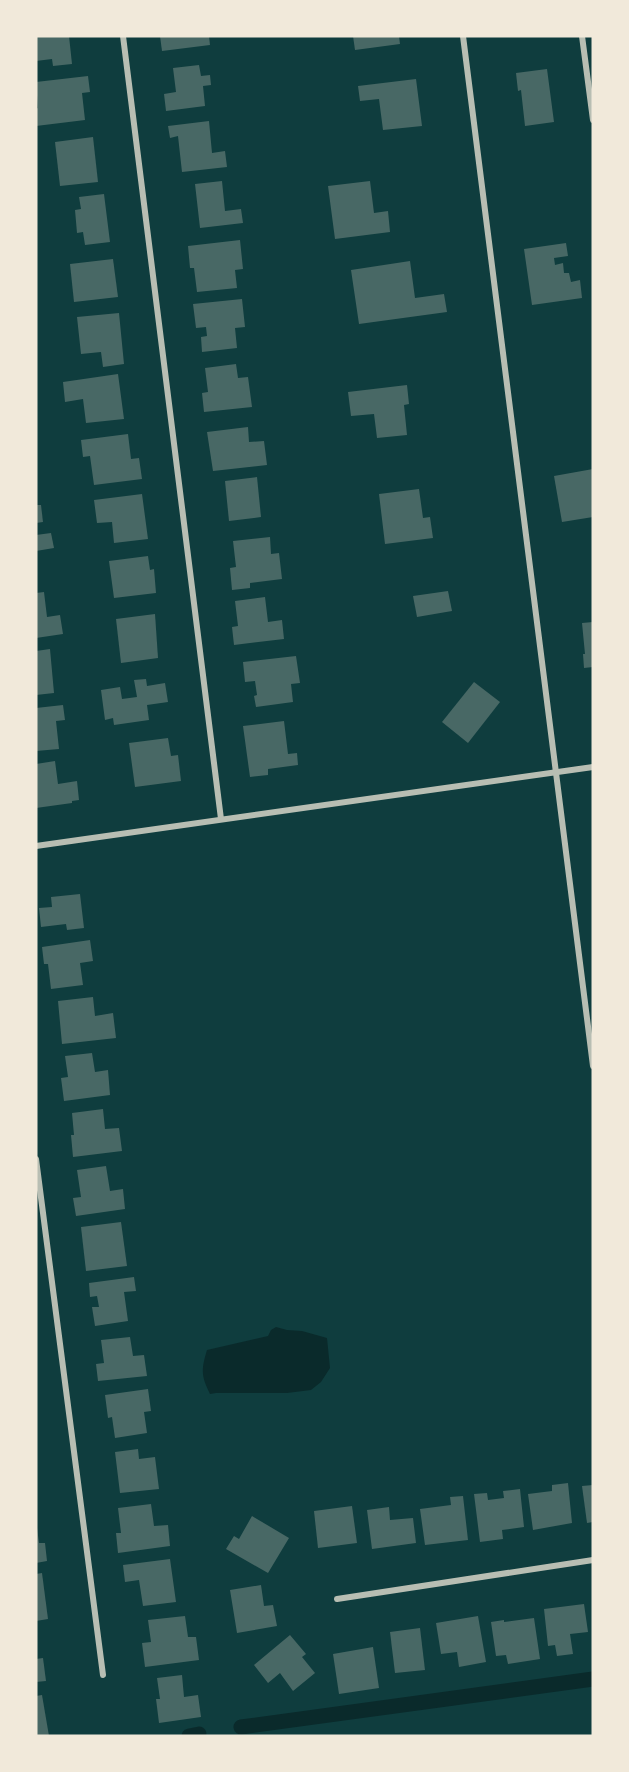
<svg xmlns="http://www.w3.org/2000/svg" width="629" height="1772" font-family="'Titillium Web',sans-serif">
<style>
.water{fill:#0a2a2b}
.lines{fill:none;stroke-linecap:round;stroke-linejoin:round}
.canal{stroke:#0a2a2b;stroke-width:15}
.building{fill:#486865}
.minor{stroke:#b8beb3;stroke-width:6}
</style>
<rect width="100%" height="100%" fill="#0f3d3e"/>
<path class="water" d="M276 1327 287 1330 302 1331 327 1338 330 1368 321 1382 311 1390 287 1393H216L210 1394C201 1376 201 1370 207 1350L268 1336 271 1330Z"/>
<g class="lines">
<g class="canal">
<polyline points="241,1727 593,1679"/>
<polyline points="189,1736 199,1734"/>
</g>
</g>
<g class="building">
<polygon points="36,36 69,36 72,64 53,66 52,59 36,61"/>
<polygon points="160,36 209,36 210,45 162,51"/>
<polygon points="353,36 399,36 400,44 355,50"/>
<polygon points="199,65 201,76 210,75 211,85 203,86 205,106 166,111 164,94 176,92 173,68"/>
<polygon points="547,69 554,122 525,126 521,90 518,91 516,73"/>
<polygon points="88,76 90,92 82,93 85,120 36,126 36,109 38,108 36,82"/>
<polygon points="416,79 422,126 383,130 379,99 360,101 358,86"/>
<polygon points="209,121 212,153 225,151 227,167 182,172 178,136 170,138 168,126"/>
<polygon points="93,137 98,182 60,186 55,142"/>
<polygon points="222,181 225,211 241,209 243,223 200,228 195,184"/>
<polygon points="370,181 374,213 388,211 390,232 335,239 328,186"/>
<polygon points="104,194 110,242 85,245 83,232 77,233 75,210 81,209 79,197"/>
<polygon points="240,240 243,269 235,270 237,288 197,292 194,268 190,268 188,246"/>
<polygon points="566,243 568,256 554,258 555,265 563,263 564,273 569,273 571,282 580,280 582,298 532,305 524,249"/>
<polygon points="113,259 118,297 74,302 70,264"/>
<polygon points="410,261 415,298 444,294 447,312 359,324 351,270"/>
<polygon points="242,299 245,327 235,328 237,348 202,352 201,337 207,336 206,327 196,328 193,304"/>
<polygon points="119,313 124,364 103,367 101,352 81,354 77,317"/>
<polygon points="236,364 238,378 248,377 252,407 204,412 202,393 208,392 205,368"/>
<polygon points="118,374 124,419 86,423 83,399 65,402 63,382"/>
<polygon points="407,385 409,404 404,405 407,435 377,438 374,414 351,416 348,392"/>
<polygon points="248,427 249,442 264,441 267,465 213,471 207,432"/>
<polygon points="128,434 131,459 139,458 142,479 94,485 90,456 83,457 81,440"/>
<polygon points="593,469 593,517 562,522 554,476"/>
<polygon points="257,477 261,517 229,521 225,481"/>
<polygon points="419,489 423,518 430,517 433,538 385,544 379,494"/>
<polygon points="142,494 148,539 114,543 112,522 97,523 94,500"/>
<polygon points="36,505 41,505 43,522 36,523"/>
<polygon points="51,533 54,548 36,551 36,535"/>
<polygon points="270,537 271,554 279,553 282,579 250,583 250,588 232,590 230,568 236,567 233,541"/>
<polygon points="148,556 150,570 154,569 156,593 114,598 109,561"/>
<polygon points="448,591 452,611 417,617 413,596"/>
<polygon points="44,592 47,617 60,615 63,634 36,638 36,593"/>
<polygon points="265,597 268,622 282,620 284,639 234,645 232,627 238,626 235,601"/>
<polygon points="155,614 158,658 121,663 116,619"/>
<polygon points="593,622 593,667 584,668 583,654 585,654 582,623"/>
<polygon points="50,649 54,693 36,695 36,651"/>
<polygon points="296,656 300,683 291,684 293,702 256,707 254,696 257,695 255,681 245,682 243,662"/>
<polygon points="146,679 147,686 165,683 168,702 147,705 149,720 114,725 113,718 105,720 101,690 120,687 122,699 137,697 134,680"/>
<polygon points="474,682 500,702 468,743 442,722"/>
<polygon points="63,705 65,720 56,721 59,749 36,751 36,708"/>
<polygon points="284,721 288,754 297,753 298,765 268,769 268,775 250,777 243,726"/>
<polygon points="168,738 171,756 178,755 181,781 135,787 129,743"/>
<polygon points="55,761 58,784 77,781 79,800 72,801 72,803 36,808 36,764"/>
<polygon points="80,894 84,928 67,930 66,924 41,927 39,908 52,907 51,897"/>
<polygon points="90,940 93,961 80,963 83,985 51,989 48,964 44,964 42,947"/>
<polygon points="93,997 95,1016 113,1013 116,1038 62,1044 58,1001"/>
<polygon points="92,1053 95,1072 108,1070 110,1095 64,1101 61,1078 68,1077 65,1056"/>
<polygon points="103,1109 105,1129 119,1128 122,1151 73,1157 71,1135 74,1135 72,1113"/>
<polygon points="106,1166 110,1191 123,1189 125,1209 76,1216 73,1198 81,1197 77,1170"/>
<polygon points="121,1222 127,1266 86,1271 81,1227"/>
<polygon points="134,1277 136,1291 124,1292 128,1321 95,1326 92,1307 99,1307 97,1296 90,1297 89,1283"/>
<polygon points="130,1337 133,1356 144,1355 147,1376 98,1381 96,1364 104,1363 101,1340"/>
<polygon points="148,1389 151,1411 144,1412 147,1433 115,1438 112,1417 108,1418 105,1395"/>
<polygon points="138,1449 139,1459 155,1457 159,1489 120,1493 115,1452"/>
<polygon points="568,1483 572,1523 533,1530 528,1494 552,1491 552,1485"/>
<polygon points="593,1485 593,1522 587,1523 582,1486"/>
<polygon points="520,1489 524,1527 502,1530 503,1539 480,1542 474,1494 487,1493 488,1500 504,1498 503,1491"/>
<polygon points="463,1496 468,1540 425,1545 420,1509 451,1505 450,1497"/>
<polygon points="151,1504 154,1526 168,1525 170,1546 118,1553 116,1533 121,1533 118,1508"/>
<polygon points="352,1506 357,1543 318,1548 314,1511"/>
<polygon points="389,1507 390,1520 413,1518 416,1543 372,1549 367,1510"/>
<polygon points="252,1516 289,1538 268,1573 226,1549 234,1536 239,1539"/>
<polygon points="36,1528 37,1528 39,1543 45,1543 47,1561 36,1563"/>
<polygon points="170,1559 176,1602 143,1606 139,1580 125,1582 123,1565"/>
<polygon points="42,1573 48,1619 36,1621 36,1574"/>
<polygon points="261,1585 264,1606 273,1605 277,1626 237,1633 230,1590"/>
<polygon points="584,1604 588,1632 570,1634 573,1654 557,1656 555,1645 548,1646 544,1609"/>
<polygon points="185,1616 188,1637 196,1637 199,1660 145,1667 142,1643 151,1642 148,1620"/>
<polygon points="478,1616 486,1662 459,1667 457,1652 441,1654 436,1623"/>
<polygon points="534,1618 540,1659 508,1664 506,1655 496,1656 491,1622 504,1620 504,1622"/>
<polygon points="420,1628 425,1670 395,1673 390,1632"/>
<polygon points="290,1635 306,1654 302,1657 315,1673 293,1691 280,1673 268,1683 254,1665"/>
<polygon points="373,1647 379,1688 339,1694 333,1654"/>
<polygon points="43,1658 46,1681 36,1682 36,1659"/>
<polygon points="182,1675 184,1697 198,1695 201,1717 159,1723 156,1699 160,1699 157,1678"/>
<polygon points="42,1695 49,1736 36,1736 36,1696"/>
</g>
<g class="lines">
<g class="minor">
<polyline points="123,36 221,819"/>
<polyline points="463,36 593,1066"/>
<polyline points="582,36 593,120"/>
<polyline points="36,846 593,767"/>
<polyline points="36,1159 103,1675"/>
<polyline points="337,1599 593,1560"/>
</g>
</g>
<rect width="629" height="1772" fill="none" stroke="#f1e9da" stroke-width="75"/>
</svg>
